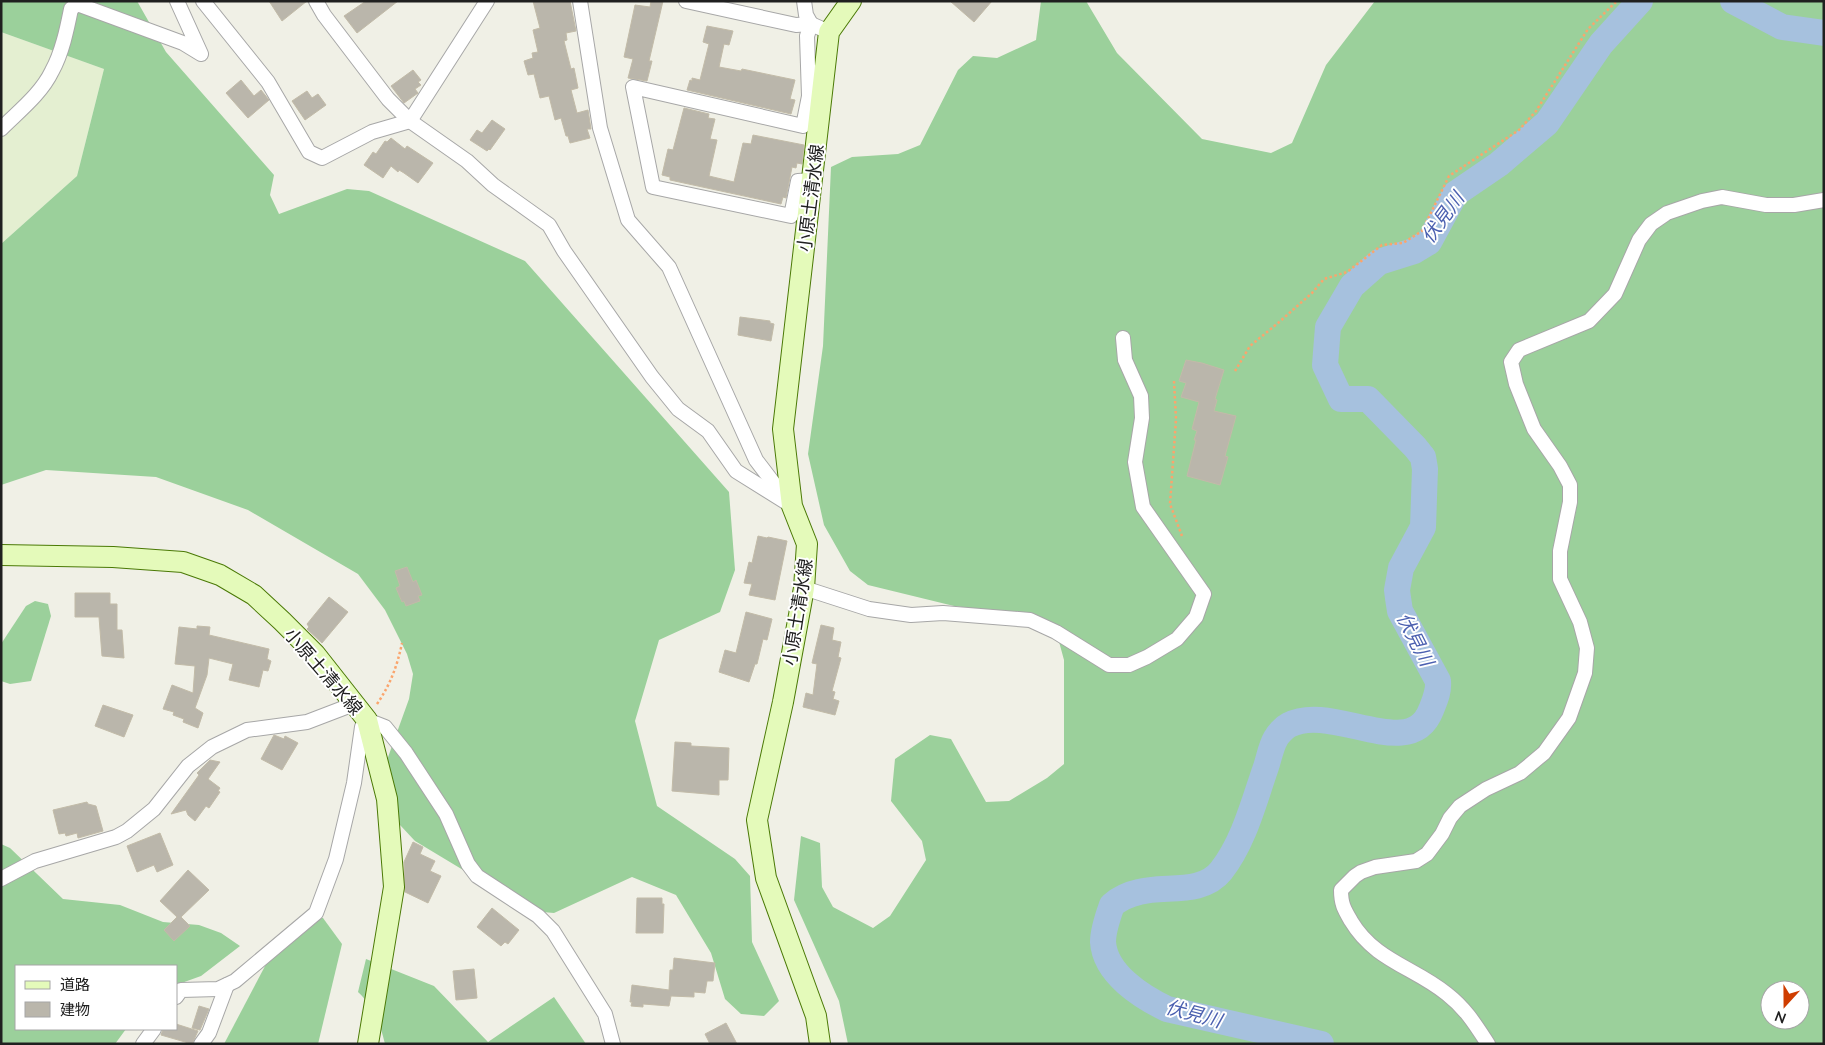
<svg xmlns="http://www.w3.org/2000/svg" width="1825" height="1045" font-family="Lato,'Noto Sans JP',sans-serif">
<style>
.farmland{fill:#e4efd1}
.forest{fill:#9bd09b;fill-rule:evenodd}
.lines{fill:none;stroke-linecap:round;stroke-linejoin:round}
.river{stroke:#a6c1de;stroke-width:26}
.building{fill:#bab6ab;stroke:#c2bba8}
.minor-casing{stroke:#a7a7a7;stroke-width:16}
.secondary-casing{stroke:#4a7905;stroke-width:22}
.path{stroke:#faa56d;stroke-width:2.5;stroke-dasharray:2.5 2.5;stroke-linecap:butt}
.minor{stroke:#fff;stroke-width:14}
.secondary{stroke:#e4faba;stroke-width:20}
.labels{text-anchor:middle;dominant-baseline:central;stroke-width:4;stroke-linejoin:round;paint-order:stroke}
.street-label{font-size:18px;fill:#202020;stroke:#fff}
.water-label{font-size:19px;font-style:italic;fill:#4b60b0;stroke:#fff}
</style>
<rect width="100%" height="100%" fill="#f0f0e6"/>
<polygon class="farmland" points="1,32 104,69 77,176 1,244"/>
<g class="forest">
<polygon points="1,1 137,1 166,52 274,175 270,195 279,214 347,189 369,191 525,261 729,492 735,570 720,612 659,640 635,721 657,806 735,859 750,876 752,942 779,1001 764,1016 741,1014 725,999 711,953 676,895 632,877 554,913 531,911 415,841 400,825 387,781 387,760 409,699 413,674 407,654 385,610 358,574 248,510 156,477 46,470 1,485 1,244 77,176 104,69 1,32"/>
<path d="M1041 1H1086L1117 53 1202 139 1271 153 1292 143 1326 65 1375 1H1824V1044H848L839 1001 794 900 801 836 820 843 822 887 833 907 873 928 890 916 926 860 922 841 891 801 895 759 930 735 951 739 986 802 1009 801 1047 778 1064 764V660L1058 638 1019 614 954 606 868 585 850 571 824 525 808 454 823 346 831 167 852 157 898 154 920 145 958 70 973 56 997 58 1036 40ZM1770 990H1800V1020H1770Z"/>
<polygon points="35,601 48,604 51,616 31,681 10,684 1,681 1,644 26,606"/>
<polygon points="1,844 10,848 63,899 120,905 163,922 199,925 221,933 240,946 201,976 176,985 176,966 16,966 16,1029 126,1029 115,1044 1,1044"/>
<polygon points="304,918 323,918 342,944 318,1044 224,1044 274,949"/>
<path d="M366 959 434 986 488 1042 554 997 586 1044H385C380 1023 374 1007 358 992Z"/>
</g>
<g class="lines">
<g class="river">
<polyline points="1733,1 1782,27 1824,33"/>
<path d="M1321 1044 1167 1009C1142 997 1105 974 1103 942 1103 930 1108 916 1112 905 1119 899 1130 894 1139 892 1165 885 1202 895 1221 871 1244 842 1254 801 1266 767 1269 758 1271 746 1276 738 1278 734 1285 727 1289 725 1332 702 1410 764 1431 710 1435 700 1439 692 1438 681L1400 611 1398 598 1397 590 1401 568 1423 527 1425 469 1423 457 1415 447 1368 399H1341L1325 365 1328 327 1352 286 1379 262 1414 251 1429 242 1455 194 1499 164 1547 123 1601 44 1640 1"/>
</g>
</g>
<g class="building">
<polygon points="269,1 307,1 282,21"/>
<polygon points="366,1 398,1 357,33 344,16"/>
<polygon points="533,1 570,1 576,31 566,33 567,40 564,41 571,69 574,68 578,88 571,90 577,113 588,110 591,129 587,129 590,138 570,143 568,136 566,136 561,118 555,120 549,96 540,98 534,74 528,75 524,61 533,58 532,53 538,52 533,30 540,28"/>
<polygon points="651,1 663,1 649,61 652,61 647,81 628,78 633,59 624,57 635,5 650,7"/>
<polygon points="950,1 992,1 974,22"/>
<polygon points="707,26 733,31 729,45 724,44 719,67 741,71 742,69 795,80 790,99 795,100 791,114 687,90 690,80 692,81 692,78 700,80 709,44 703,42"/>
<polygon points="413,70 421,80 418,82 421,85 415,89 418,93 404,103 391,86"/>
<polygon points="241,80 254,96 261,90 269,100 248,118 226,93"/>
<polygon points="307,91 312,98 318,94 326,105 305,120 292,101"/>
<polygon points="684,108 709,114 708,118 715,119 710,139 717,140 709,176 734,182 743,143 751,144 753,135 804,145 802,164 797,163 796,168 792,167 786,198 783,197 781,204 670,180 670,177 662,175 668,149 673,150"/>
<polygon points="492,120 505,129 490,150 489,149 487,151 470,140 477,130 482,133"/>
<polygon points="391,138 405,149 407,146 433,163 418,183 404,173 399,170 398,172 391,166 383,178 364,165 373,152 376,154 385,141 387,142"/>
<polygon points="740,317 770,321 770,323 774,324 771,341 738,335"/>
<polygon points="1186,360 1202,363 1224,370 1215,399 1217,400 1214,411 1236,416 1225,456 1228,457 1220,485 1187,476 1196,440 1194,440 1197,431 1192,429 1199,402 1181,397 1186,383 1179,381"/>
<polygon points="758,536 767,538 768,537 787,541 775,600 749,595 752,584 744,583 749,562 752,563"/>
<polygon points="407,567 413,582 416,580 422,595 418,596 420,601 406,606 404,601 402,602 396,588 400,586 395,571"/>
<polygon points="75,593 110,593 110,604 117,604 117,630 122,630 124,658 102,656 99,617 75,617"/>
<polygon points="329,597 348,612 322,643 307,629 309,627 307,624"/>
<polygon points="746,612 772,619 767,640 763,639 757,664 755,664 749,682 719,672 725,650 736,653"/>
<polygon points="821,625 834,628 832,640 841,642 838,657 841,658 832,691 835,692 833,699 839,701 835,715 803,707 806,693 813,695 817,664 812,663"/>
<polygon points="197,626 210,627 209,635 269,649 267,659 271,661 268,671 263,670 259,687 229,680 233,664 209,658 207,675 195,708 203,713 198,728 183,722 184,719 173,715 174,712 163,709 172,685 193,693 195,666 175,664 179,627 197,629"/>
<polygon points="103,705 133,715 124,737 95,726"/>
<polygon points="274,735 284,739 285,736 298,743 282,770 261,759"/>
<polygon points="675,742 691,743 691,746 729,748 728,780 719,780 719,795 672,791"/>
<polygon points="210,760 220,762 208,779 220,788 218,791 220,792 209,808 206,806 195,821 188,815 186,810 171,814 199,775 197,773"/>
<polygon points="87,802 88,804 96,806 103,831 78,838 77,833 66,836 65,833 59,834 53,810"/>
<polygon points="160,833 173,865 157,872 154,865 137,872 127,846"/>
<polygon points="413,842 423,847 420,854 435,861 430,871 441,876 428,903 405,892 404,862"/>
<polygon points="188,870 209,890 181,917 190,926 174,941 164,930 177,917 160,901"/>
<polygon points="637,898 662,898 662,904 664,904 663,933 636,933"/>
<polygon points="492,908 519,930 508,944 505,942 501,946 477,927"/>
<polygon points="674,958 715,963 713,981 707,981 705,993 694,992 694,997 671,996 669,1006 643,1004 643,1007 631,1006 632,1002 630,1002 632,985 669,990 670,970 673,970"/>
<polygon points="474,969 477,998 456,1000 453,971"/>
<polygon points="199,1006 209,1009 200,1030 192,1028"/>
<polygon points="726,1023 737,1044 710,1044 705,1034"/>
<polygon points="176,1024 198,1031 192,1044 161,1035 163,1029 176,1029"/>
</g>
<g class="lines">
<g class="minor-casing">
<g id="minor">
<polyline points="203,1 268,82 309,152 322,158 372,132 410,121 487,1"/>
<polyline points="316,1 324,15 388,99 410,121 467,161 493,185 549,225 564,251 652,377 678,409 708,431 736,471 792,506"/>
<polyline points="580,1 600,128 628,220 669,267 756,460 785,498"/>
<polyline points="686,1 796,25 811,24"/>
<polyline points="804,1 806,15 811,24"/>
<path d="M1 129C19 111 41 94 52 71 62 53 67 29 71 9L77 4 183 43 201 54 177 1"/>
<polyline points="812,180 798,181 791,216 653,187 633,87 803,126 809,96 807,36 811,24 829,32"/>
<polyline points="804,588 869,609 911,615 943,613 1030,620 1056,632 1109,665 1129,665 1147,657 1177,639 1196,617 1204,594 1143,507 1135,462 1142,418 1141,396 1125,360 1123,338"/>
<polyline points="1,879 35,861 116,837 127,831 154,809 188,766 212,747 247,730 307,722 354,704"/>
<polyline points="176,997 181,990 218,989 235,981 316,913 336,859 354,783 362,727 367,720 385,727 406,753 446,814 468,864 477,876 538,916 553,931 605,1014 613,1044"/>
<polyline points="143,1044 154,1029"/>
<polyline points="201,1044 209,1033 227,985"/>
<path d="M1488 1044C1475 1024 1466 1009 1447 994 1414 967 1375 961 1351 921 1344 909 1341 904 1341 890L1355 876 1361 872 1375 867 1416 861 1427 854 1442 834 1450 818 1460 806 1486 789 1520 773 1544 753 1569 718 1585 673 1587 648 1580 622 1560 579V551L1570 502V485L1560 466 1534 429 1516 384 1511 362 1519 350 1589 321 1615 294 1639 240 1651 224 1667 213 1702 201 1722 197 1766 205H1794L1824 200"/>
</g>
</g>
<g class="secondary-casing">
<g id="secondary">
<polyline points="1,555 113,557 183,562 220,575 254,595 282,621 315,654 367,720 387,799 394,887 368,1044"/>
<polyline points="820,1044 816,1016 766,878 757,820 783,702 804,588 807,544 792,506 783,429 829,32 851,1"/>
</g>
</g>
<g class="path">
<polyline points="1235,371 1250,346 1278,323 1312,293 1324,279 1347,272 1382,245 1403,243 1422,231 1449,176 1519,130 1536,111 1588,29 1617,1"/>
<polyline points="1174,381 1176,419 1170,504 1182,536"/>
<path d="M377 704C390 685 397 667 402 643"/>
</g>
<use href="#minor" class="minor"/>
<use href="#secondary" class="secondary"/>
</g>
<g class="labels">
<g class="street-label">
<text transform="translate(810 198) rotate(-83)">小原土清水線</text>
<text transform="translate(797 612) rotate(-81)">小原土清水線</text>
<text transform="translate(324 671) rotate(49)">小原土清水線</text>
</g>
<g class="water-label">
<text transform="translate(1442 217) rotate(-54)">伏見川</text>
<text transform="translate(1416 639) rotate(63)">伏見川</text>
<text transform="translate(1194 1013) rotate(15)">伏見川</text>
</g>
</g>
<rect width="1825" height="1045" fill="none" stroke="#202020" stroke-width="5"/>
<rect x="15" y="965" width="162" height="65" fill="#ffffff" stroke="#a6a6a6"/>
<rect x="25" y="981" width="25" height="8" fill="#e4faba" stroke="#a6a6a6"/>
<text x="60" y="990" font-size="15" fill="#202020">道路</text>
<rect x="25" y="1002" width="25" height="15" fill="#bab6ab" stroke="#a6a6a6"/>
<text x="60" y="1015" font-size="15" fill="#202020">建物</text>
<g transform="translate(1785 1005) rotate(201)"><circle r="24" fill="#ffffff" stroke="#a6a6a6"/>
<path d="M0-4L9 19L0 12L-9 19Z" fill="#cf3d00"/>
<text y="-8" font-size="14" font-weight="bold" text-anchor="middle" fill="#202020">N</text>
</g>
</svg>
